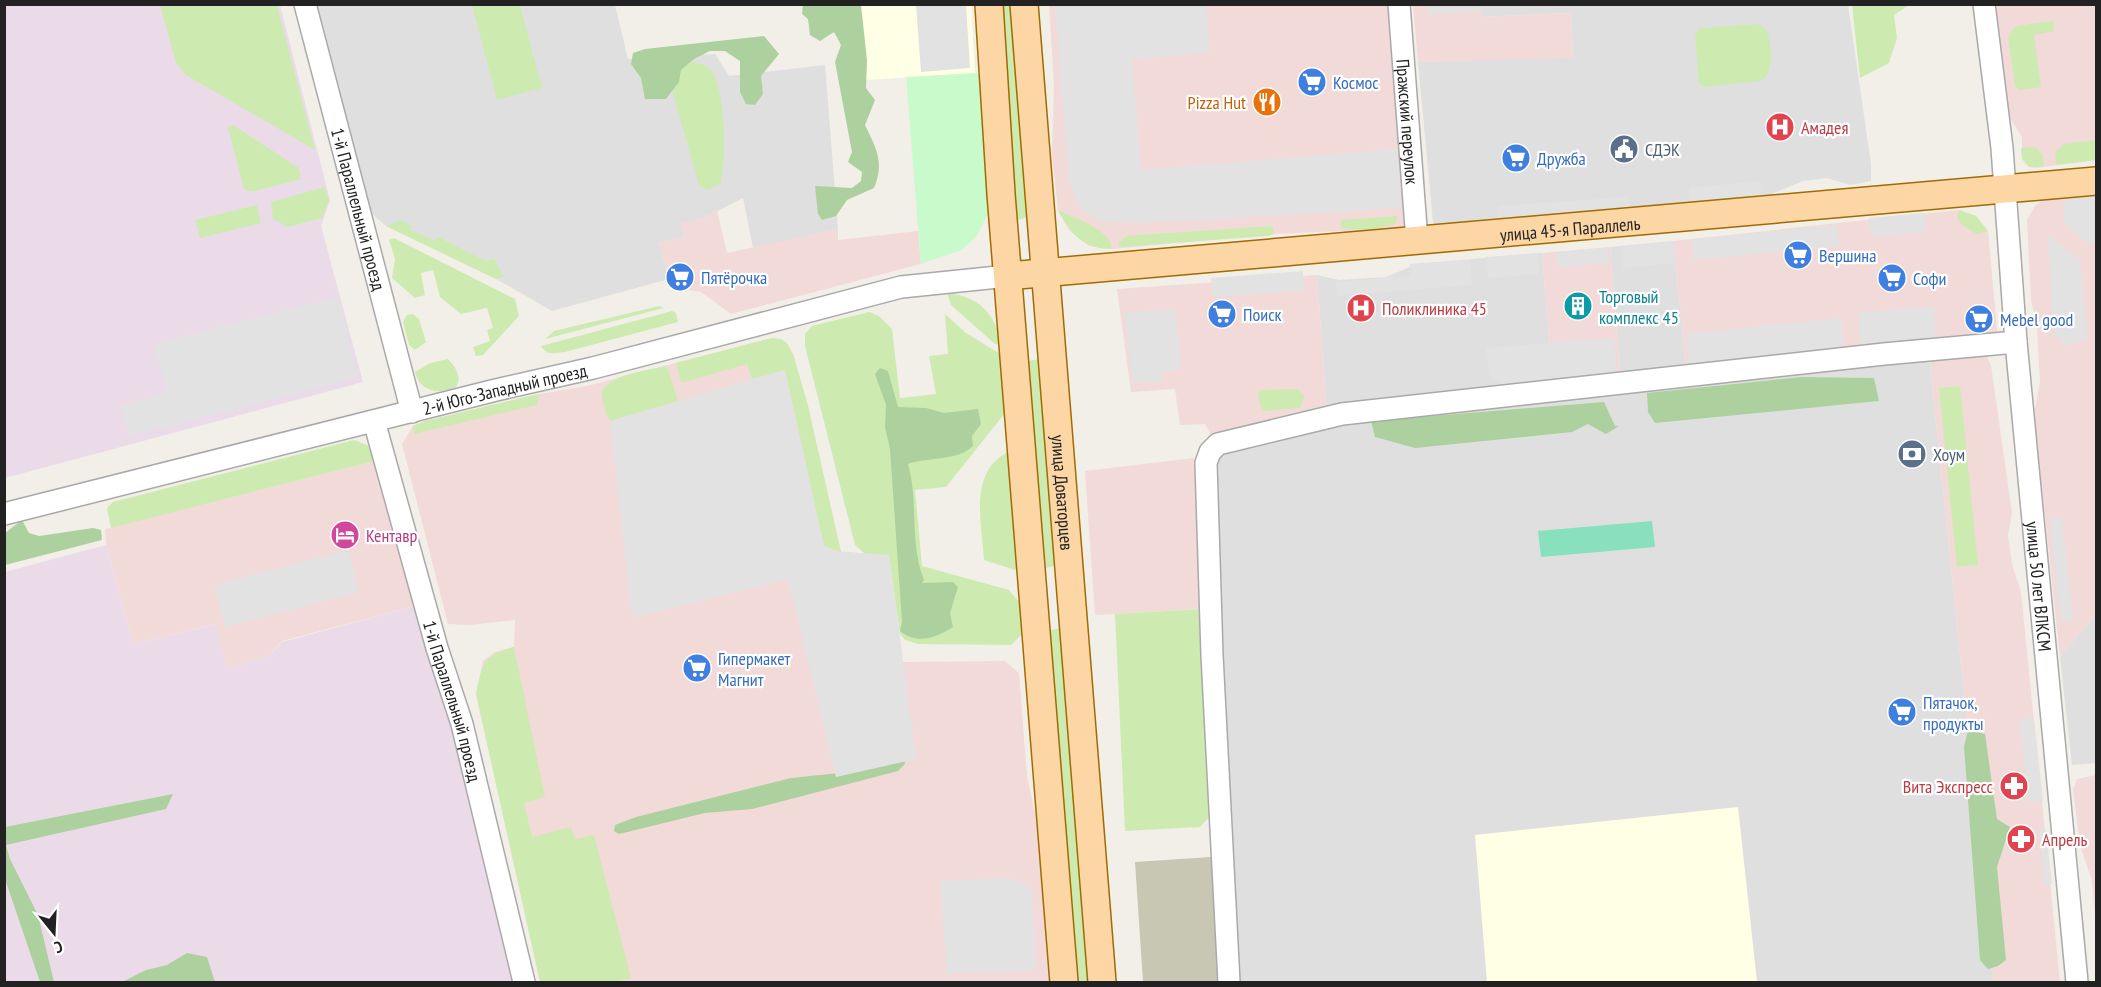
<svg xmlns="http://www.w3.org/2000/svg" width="2101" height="987" font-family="'PT Sans Narrow',sans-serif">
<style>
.residential{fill:#e0dfdf}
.commercial{fill:#f2dad9}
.industrial{fill:#ebdbe8}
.education{fill:#ffffe5}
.construction{fill:#c7c7b4}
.grass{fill:#cdebb0}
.forest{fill:#add19e}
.park{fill:#c8facc}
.pitch{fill:#88e0be}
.parking{fill:#e2e2e2}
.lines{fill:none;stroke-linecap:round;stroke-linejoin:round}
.minor-casing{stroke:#a9a9a9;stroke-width:24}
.major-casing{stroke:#a06b00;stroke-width:30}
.minor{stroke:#fff;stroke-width:21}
.major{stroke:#fcd6a4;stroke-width:27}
.labels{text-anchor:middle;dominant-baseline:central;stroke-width:4.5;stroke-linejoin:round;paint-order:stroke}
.shop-label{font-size:18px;fill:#366cbe;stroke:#fff;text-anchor:start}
.food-label{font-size:18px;fill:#c56008;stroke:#fff;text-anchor:end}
.street-label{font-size:18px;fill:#222;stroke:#fff}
.health-label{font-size:18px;fill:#be3a42;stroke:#fff;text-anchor:start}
.service-label{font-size:18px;fill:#4e5e75;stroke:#fff;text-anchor:start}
.culture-label{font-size:18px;fill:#0d838f;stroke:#fff;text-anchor:start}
.hotel-label{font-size:18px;fill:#b23c85;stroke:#fff;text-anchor:start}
</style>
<rect width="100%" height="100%" fill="#f2efe9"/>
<g class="residential">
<polygon points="312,5 615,5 628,59 715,54 729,76 825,65 838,229 753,248 743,198 710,215 681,224 684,237 659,243 669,279 552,311 496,279 386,226 371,213"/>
<polygon points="1480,5 1848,5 1871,164 1871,181 1850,185 1827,178 1803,181 1767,196 1438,227 1433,222 1418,62 1573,57 1571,13 1481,17"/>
<polygon points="1673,241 1687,374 1621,381 1610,247"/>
<polygon points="1542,253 1553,386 1327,415 1317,275 1339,280 1386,277 1412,266 1426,263"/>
<polygon points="1929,355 1994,982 1237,982 1210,468 1223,447 1354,417"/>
<polygon points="2096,614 2096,763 2072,765 2060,657"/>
</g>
<g class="commercial">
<polygon points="2013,4 2096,5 2096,160 2036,168 2029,167 2022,159 2022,137 2009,117 1994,7"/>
<polygon points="1049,5 1392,5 1406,224 1402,229 1354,235 1341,231 1274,234 1112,249 1089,246 1069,230 1058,210 1052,155 1054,84"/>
<polygon points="1413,5 1480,5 1482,17 1571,13 1573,58 1418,62"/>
<polygon points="2096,192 2096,614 2060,657 2034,415 2040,382 2037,329 2031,299 2027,220 2035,206 2044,198"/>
<polygon points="717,210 727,253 838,229 838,240 918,231 921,264 731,314 701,292 671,287 659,243 684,237 680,224 710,215"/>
<polygon points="1959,210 1976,216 1988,231 1998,340 1687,374 1673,241"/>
<polygon points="1610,247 1621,381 1553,386 1542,253"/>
<polygon points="1317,275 1327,415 1213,439 1205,424 1180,425 1175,389 1131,392 1117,289"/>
<polygon points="772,338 781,339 787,343 793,354 808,406 841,552 889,555 903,662 1005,661 1019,673 1027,776 1041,842 1052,982 540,982 476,694 483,661 495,652 514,647 515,620 470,625 448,624 402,444 413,426 425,421 539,394 587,386"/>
<polygon points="1929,355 1986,355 1991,365 2012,513 2008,535 2012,564 2021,592 2060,982 1994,982"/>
<polygon points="1194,458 1203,609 1095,615 1085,471"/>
<polygon points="378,460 419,605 282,641 270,655 227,669 215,624 133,644 106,545 105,529"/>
<polygon points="2096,775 2096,928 2092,881 2080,845 2073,789 2077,779"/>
</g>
<g class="industrial">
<polygon points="5,5 280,5 330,200 321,226 363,382 5,478"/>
<polygon points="106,545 133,644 216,624 227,669 270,655 282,642 419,605 450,706 516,982 5,982 5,572"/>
</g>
<g class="education">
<polygon points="858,5 971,5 975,73 865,80"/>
<polygon points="1738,807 1757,982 1487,982 1475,835"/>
</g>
<polygon class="construction" points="1211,857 1220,982 1143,982 1135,862"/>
<g class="grass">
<polygon points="160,5 277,5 315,150 186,75 176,63"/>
<polygon points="472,5 520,5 542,88 497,100"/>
<polygon points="999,5 1012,5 1028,217 1018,220 1015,218"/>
<polygon points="1852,5 1909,5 1894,15 1897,38 1889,63 1860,78"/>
<polygon points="2053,21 2054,31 2034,35 2041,87 2019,90 2015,86 2008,37 2016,26"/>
<path d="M1759 24 1769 33C1770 50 1776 70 1761 81L1705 87 1699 84 1695 35 1700 28Z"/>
<path d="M683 61C692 62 703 62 710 69 726 87 727 162 720 184L707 190 699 185 670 83Z"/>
<polygon points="233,125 299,168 301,179 251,192 244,189 228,128"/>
<polygon points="2096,140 2096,160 2056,165 2055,152 2064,144"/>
<polygon points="2035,147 2043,155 2044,167 2029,167 2022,159 2021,148"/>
<polygon points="325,187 329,200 322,218 288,227 273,219 271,202"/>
<polygon points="257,205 261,223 200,238 195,220"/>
<path d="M1058 210C1074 218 1111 229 1112 249 1085 250 1069 233 1058 210Z"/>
<polygon points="1959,210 1976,216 1988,231 1976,234 1961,224 1957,218"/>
<path d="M1397 216 1396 223C1381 229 1357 232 1341 227V220Z"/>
<polygon points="401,220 411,226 410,230 435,241 438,237 486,261 494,259 504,277 496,279 386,226"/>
<polygon points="1272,226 1274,234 1268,236 1119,247 1119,243 1126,236"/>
<polygon points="394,238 515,299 519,316 483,355 476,356 473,347 490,341 487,330 493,328 487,308 461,314 440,297 433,270 421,273 425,295 415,298 392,278 395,259 389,240"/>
<path d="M947 293C978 296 996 313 1001 345L995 344 951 305Z"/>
<polygon points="659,306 664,308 545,339 554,331"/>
<path d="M672 311 676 313 678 322 565 352C556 353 546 356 541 346Z"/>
<polygon points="869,312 879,316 892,329 900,398 936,394 929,356 948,354 945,314 966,333 1002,355 1005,413 946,487 915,490 922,566 1009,590 1020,603 1021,635 1011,645 918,644 905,640 900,634 889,556 865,554 855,545 805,346 805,334 812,326"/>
<polygon points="413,314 419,319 426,342 415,350 409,345 403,322 407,315"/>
<polygon points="772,338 781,339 787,343 793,354 808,406 841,552 824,546 785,370 752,379 747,364 681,383 676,363"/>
<path d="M448 359C456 367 463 379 455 388 437 394 420 392 415 372L430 363Z"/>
<polygon points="1039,359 1057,565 1046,568 1028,361"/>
<path d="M667 366 678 401 610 421C607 414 602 405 602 397 601 375 649 370 667 366Z"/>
<polygon points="1960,386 1978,565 1957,567 1939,388"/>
<polygon points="1297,389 1305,396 1300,408 1265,411 1261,408 1258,394 1262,390"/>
<polygon points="539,394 537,405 414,434 413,426 425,421"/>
<polygon points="354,440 367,445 378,460 111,528 107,508 113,502"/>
<path d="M1008 452 1022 568 1015 570 984 560C982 524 968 472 1008 452Z"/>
<polygon points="1203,609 1211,815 1200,827 1125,831 1115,614"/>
<polygon points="1061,628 1091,982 1075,982 1048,631"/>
<path d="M514 647 545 797 524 803 532 837 571 827 575 839 594 835 631 978 613 982H540L476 694C483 663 481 656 514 647Z"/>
</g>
<g class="forest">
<path d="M803 5H861L867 60 866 88 875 100 865 125C876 148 885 163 874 188L847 200 836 216 822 220 818 214 815 186 852 188 861 181 862 172 848 162 852 152 835 62 841 45 834 32 820 41 810 35 808 19 802 14Z"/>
<polygon points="764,36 779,54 761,76 763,94 755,105 746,104 740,92 740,61 725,51 710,51 694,59 681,70 679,82 666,99 645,99 641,78 631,64 633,53 645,49"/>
<path d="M880 368 888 371 898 407 926 408 944 413 978 409 981 424 972 436 973 446C958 461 928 457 908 464 919 502 909 543 924 580L922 583 953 582 958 587 950 613 953 627C935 638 918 645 900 631L902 622 890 449 885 427 886 405 875 374Z"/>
<polygon points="1801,377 1874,378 1879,401 1655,423 1648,412 1647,393"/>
<polygon points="1604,402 1615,426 1619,426 1606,434 1588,424 1572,432 1415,448 1375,437 1371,421"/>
<polygon points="22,520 29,533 39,536 93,528 101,530 102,540 5,565 5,533"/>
<polygon points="1968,730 1985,734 1997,819 2010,827 1997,867 2006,960 1998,966 1988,969 1980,960 1964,747"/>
<polygon points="904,758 905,764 898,771 752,809 705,813 619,834 614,831 615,825 636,817 791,778 839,773"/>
<polygon points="173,794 166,809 6,845 10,859 38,915 54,982 40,982 5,879 5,827"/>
<polygon points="187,953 207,957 215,982 122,982 146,970 167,965"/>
</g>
<polygon class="park" points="980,73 988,214 976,237 961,250 921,264 906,77"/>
<polygon class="pitch" points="1652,521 1655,547 1541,557 1538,531"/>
<g class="parking">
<polygon points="916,5 966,5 970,68 921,72"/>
<polygon points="1055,5 1206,5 1210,53 1132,59 1141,170 1398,149 1401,208 1140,223 1103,222 1091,215 1080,207 1069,180"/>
<polygon points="1427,5 1480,5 1481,10 1428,15"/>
<polygon points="1760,181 1761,195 1690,202 1689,188"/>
<polygon points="2096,196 2096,243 2087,243 2065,224 2063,202 2067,199"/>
<polygon points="1629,197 1630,208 1498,219 1500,206"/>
<polygon points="1925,213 1927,232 1876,236 1871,231 1869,218"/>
<polygon points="1837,225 1839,246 1694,260 1691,239"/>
<polygon points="2048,235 2080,260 2087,341 2065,346 2053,334"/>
<polygon points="1672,242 1674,263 1623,268 1621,247"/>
<polygon points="1608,248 1609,263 1558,267 1557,252"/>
<polygon points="1537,253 1539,274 1488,278 1486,257"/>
<polygon points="1470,260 1472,285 1337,296 1336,282 1411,276 1410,264"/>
<polygon points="1303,271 1304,290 1213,297 1211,278"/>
<polygon points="338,297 358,377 129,436 121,405 167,393 155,344"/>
<polygon points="1934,307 1936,344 1860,350 1858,313"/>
<polygon points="1175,310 1181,369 1164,372 1161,382 1133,383 1125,312"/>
<polygon points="1841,318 1844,353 1689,369 1686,334"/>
<polygon points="1614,338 1617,379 1506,388 1489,375 1486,348"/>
<polygon points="785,370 824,546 835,551 889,555 916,759 836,777 788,579 632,618 610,421"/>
<polygon points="2062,517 2073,621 2061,622 2050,518"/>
<polygon points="348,550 359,592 225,627 214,585"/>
<polygon points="2034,718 2043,801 2029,802 2020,719"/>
<polygon points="2039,830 2046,830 2052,884 2044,885"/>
<polygon points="1008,878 1024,883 1032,892 1035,970 947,973 940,881"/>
</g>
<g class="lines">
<g class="minor-casing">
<g id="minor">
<path id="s1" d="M305 4 412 412"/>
<path id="s2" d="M1399 4 1417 241"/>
<path id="s3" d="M1984 4 2002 148 2016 342 2077 982"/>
<path id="s4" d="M374 421 437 648 462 724 524 982"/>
<path id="s5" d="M4 514 496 390 593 368 901 287 1008 276"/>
<polyline points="1229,982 1212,655 1206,463 1210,452 1218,444 1342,414 1884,354 2016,342"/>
</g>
</g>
<g class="major-casing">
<g id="major">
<polyline points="989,4 1001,194 1064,982"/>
<path id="s6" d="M1024 4 1102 982"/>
<path id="s7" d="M1008 276C1371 245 1734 216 2096 181"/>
</g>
</g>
<use href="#minor" class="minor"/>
<use href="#major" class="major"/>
</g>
<defs>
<g id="supermarket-disc" transform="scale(1.5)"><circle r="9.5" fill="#3f7fe0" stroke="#fff"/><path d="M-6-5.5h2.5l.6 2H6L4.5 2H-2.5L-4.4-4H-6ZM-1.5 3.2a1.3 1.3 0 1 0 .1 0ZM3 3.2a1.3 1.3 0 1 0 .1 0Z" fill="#fff"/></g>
<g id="restaurant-disc" transform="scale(1.5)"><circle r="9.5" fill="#e8710a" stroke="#fff"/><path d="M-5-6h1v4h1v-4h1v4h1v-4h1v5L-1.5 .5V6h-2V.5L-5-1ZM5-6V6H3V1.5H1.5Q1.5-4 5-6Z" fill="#fff"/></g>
<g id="hospital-disc" transform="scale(1.5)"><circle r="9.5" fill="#e0444e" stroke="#fff"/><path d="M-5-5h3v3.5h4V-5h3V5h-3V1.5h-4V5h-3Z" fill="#fff"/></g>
<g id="civic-disc" transform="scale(1.5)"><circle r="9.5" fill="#5c6f8a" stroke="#fff"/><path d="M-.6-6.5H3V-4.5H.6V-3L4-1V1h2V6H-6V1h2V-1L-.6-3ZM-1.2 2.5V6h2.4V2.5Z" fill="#fff"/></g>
<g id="building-disc" transform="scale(1.5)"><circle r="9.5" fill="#0f9aa8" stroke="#fff"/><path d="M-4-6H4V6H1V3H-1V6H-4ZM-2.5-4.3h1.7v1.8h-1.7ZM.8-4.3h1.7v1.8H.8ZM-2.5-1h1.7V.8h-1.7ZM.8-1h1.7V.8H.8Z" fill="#fff"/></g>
<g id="bank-disc" transform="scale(1.5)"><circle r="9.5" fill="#5c6f8a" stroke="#fff"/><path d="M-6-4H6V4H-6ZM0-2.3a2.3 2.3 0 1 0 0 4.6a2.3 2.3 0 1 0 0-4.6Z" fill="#fff"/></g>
<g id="hotel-disc" transform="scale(1.5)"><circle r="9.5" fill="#d1479c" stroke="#fff"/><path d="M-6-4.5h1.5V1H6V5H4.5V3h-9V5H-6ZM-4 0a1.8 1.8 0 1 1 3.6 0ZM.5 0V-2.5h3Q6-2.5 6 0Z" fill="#fff"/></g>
<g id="pharmacy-disc" transform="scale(1.5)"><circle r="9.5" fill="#e0444e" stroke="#fff"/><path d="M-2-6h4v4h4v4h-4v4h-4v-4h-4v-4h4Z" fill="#fff"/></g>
</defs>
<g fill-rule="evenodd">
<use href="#supermarket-disc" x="1312" y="82"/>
<use href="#restaurant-disc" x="1267" y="102"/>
<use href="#hospital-disc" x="1780" y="127"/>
<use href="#civic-disc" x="1624" y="149"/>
<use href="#supermarket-disc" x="1516" y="158"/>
<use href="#supermarket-disc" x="1798" y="255"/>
<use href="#supermarket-disc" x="680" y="277"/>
<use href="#supermarket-disc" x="1892" y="278"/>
<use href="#building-disc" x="1578" y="306"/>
<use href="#hospital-disc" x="1361" y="308"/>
<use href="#supermarket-disc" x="1222" y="314"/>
<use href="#supermarket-disc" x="1979" y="319"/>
<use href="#bank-disc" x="1912" y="454"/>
<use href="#hotel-disc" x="345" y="535"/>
<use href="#supermarket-disc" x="697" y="668"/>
<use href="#supermarket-disc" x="1902" y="712"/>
<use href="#pharmacy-disc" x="2014" y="786"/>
<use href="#pharmacy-disc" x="2021" y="839"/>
</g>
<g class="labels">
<g class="shop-label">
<text x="1333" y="82">Космос</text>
<text x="1537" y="158">Дружба</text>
<text x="1819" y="255">Вершина</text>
<text x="701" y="277">Пятёрочка</text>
<text x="1913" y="278">Софи</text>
<text x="1243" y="314">Поиск</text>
<text x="2000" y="319">Mebel good</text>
<text x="718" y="658">Гипермакет<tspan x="718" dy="21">Магнит</tspan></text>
<text x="1923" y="702">Пятачок,<tspan x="1923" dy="21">продукты</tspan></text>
</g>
<g class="food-label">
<text x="1246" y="102">Pizza Hut</text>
</g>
<g class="street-label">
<text stroke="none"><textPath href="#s2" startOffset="118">Пражский переулок</textPath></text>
<text stroke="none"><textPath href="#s1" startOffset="212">1-й Параллельный проезд</textPath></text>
<text stroke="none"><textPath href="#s7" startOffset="564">улица 45-я Параллель</textPath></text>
<text stroke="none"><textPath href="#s5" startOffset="516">2-й Юго-Западный проезд</textPath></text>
<text stroke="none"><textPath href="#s6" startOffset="490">улица Доваторцев</textPath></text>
<text stroke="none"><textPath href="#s3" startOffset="585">улица 50 лет ВЛКСМ</textPath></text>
<text stroke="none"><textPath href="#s4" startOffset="291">1-й Параллельный проезд</textPath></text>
</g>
<g class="health-label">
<text x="1801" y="127">Амадея</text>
<text x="1382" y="308">Поликлиника 45</text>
<text x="1993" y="786" text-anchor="end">Вита Экспресс</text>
<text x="2042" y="839">Апрель</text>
</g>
<g class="service-label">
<text x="1645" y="149">СДЭК</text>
<text x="1933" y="454">Хоум</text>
</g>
<g class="culture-label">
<text x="1599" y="296">Торговый<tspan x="1599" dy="21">комплекс 45</tspan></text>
</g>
<g class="hotel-label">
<text x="366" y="535">Кентавр</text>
</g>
</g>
<rect width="2101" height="987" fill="none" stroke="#222222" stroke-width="12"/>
<g transform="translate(54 933) rotate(162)" stroke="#ffffff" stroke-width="4.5" paint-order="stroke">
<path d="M0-4.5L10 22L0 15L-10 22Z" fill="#222222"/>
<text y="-9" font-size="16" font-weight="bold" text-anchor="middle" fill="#222222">С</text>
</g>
</svg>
